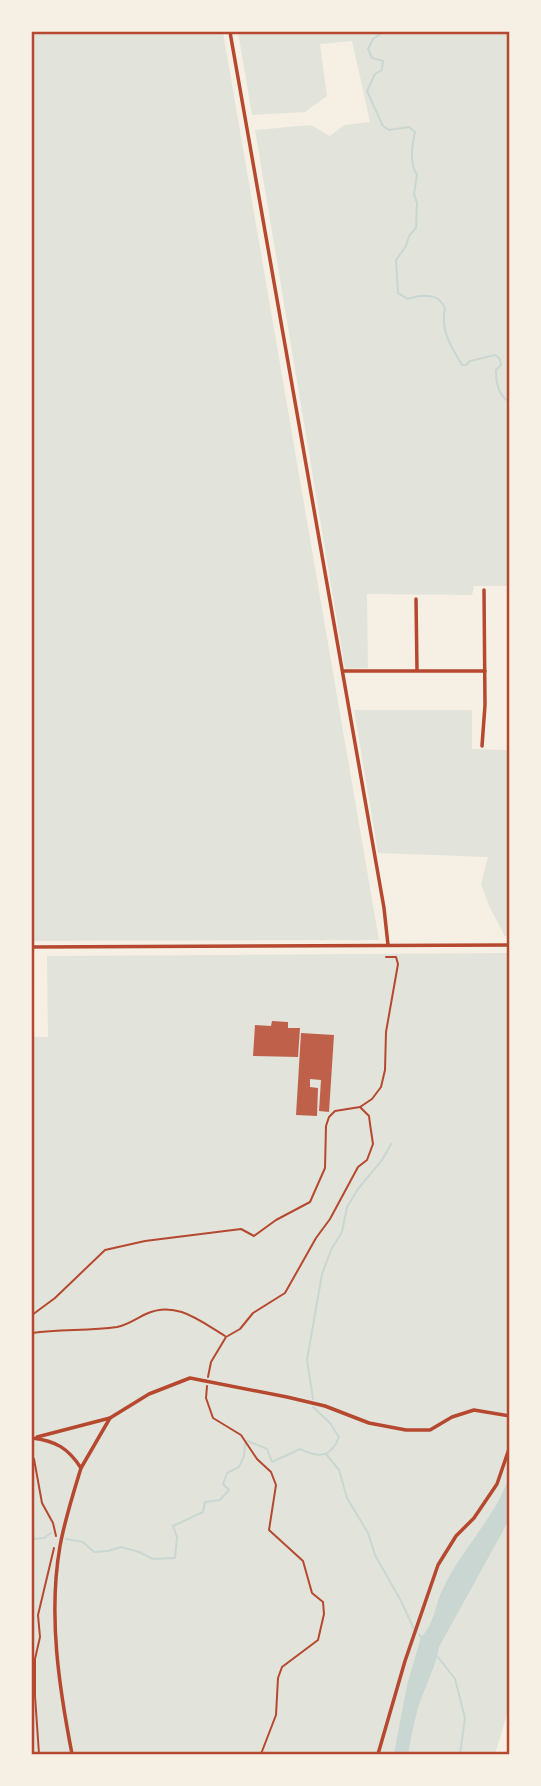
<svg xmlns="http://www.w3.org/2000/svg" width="541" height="1786" font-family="Signika,sans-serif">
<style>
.green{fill:#e2e4dc}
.water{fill:#c9d6d2}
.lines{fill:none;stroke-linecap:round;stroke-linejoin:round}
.stream{stroke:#c9d6d2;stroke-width:2}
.building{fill:#bf614a}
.path{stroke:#b5482f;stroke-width:2}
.minor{stroke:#b5482f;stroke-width:3.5}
.tertiary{stroke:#b5482f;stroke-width:3.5}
.neatline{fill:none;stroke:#b5482f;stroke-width:2.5}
</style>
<rect width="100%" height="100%" fill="#f6efe4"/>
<g class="green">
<polygon points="32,32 223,32 379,940 32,941"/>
<polygon points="238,32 509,32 509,586 474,586 472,595 367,594 368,668 345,669 255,130 311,125 330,136 344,125 370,122 352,41 320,44 327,96 305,112 252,115"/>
<polygon points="354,710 472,710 472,749 509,750 509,936 505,936 489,906 481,884 488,857 378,853"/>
<polygon points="509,953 510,1705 495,1754 32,1754 32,1037 48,1037 47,956"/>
</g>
<path class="water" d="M509 1477V1520L439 1647C438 1660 424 1690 419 1705 414 1721 411 1738 408 1754H394L407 1685 421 1637C433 1626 435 1607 441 1593 459 1551 495 1519 509 1477Z"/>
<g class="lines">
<g class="stream">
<path d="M383 32 373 39 368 49 372 58 383 61 382 70 375 74 367 91 383 126 389 130 409 127 415 132C412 145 409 163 417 175L414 194 417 203 416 228 409 236 406 246 396 260 398 293 408 299C415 296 431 294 438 299 441 301 443 305 445 308 440 329 451 347 462 365H466L470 361 495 355 500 359 501 365 496 370C496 384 498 394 510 403"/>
<polyline points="313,1399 307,1360 322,1274 331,1250 342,1232 347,1207 358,1189 382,1160 391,1144"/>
<path d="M248 1441 267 1449 272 1462 300 1449C319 1458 331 1458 339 1437L330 1423 313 1407"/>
<polyline points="326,1454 339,1470 347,1498 368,1533 375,1555 401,1601 414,1629"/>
<polyline points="32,1524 34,1539 44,1538 51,1533"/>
<polyline points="66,1539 83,1542 94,1552 108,1551 121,1547 139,1552 153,1559 175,1558 177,1537 173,1526 203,1512 205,1502 220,1500 229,1490 223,1484 227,1473 239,1467 244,1456 245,1444"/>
<polyline points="419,1634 421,1637"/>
<polyline points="438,1657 455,1679 465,1718 460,1754"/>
</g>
</g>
<g class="building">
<polygon points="272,1021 288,1022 288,1028 300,1028 298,1057 253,1056 255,1025 271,1026"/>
<polygon points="301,1033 334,1035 329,1112 319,1111 321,1080 310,1079 310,1087 318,1088 317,1116 296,1115"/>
</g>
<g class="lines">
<g class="path">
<polyline points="32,1315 55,1298 105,1250 145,1241 241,1229 254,1236 276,1220 310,1202 325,1168 326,1126 329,1117 335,1111 360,1107 372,1099 381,1087 385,1070 386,1032 398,964 396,957 386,957"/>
<path d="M32 1333C60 1329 88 1331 117 1327 128 1325 137 1318 146 1314 176 1300 200 1321 225 1336"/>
<polyline points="208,1377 211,1362 226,1337 240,1329 253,1313 285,1293 316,1238 330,1219 358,1167 367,1160 373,1144 370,1124 369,1116 360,1107"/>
<polyline points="207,1386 206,1398 213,1418 241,1435 257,1459 271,1472 276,1485 269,1530 303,1561 312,1593 323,1602 324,1614 318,1640 282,1667 278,1678 276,1715 261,1754"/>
<polyline points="32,1458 34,1459 42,1503 53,1523 56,1536"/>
<polyline points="39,1754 35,1696 35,1659 40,1637 38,1615 54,1548"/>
</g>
<g class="minor">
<polyline points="416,599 417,670"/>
<polyline points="344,671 485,671"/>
<polyline points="482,746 485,705 484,590"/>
<polyline points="37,1437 110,1418"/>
<path d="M32 1438C56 1441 68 1448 81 1468 73 1494 65 1519 60 1546 48 1615 59 1687 72 1754"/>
<polyline points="81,1468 110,1418 149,1394 190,1378 287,1397 325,1406 369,1423 406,1430 430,1430 452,1417 474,1410 510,1416"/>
<polyline points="378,1754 405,1661 438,1565 456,1536 474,1518 497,1484 510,1446"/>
</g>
<g class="tertiary">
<polyline points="230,32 384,908 388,945"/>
<polyline points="32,947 510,945"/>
</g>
</g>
<rect width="541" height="1786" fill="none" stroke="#f6efe4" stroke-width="66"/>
<rect x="33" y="33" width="475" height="1720" class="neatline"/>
</svg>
